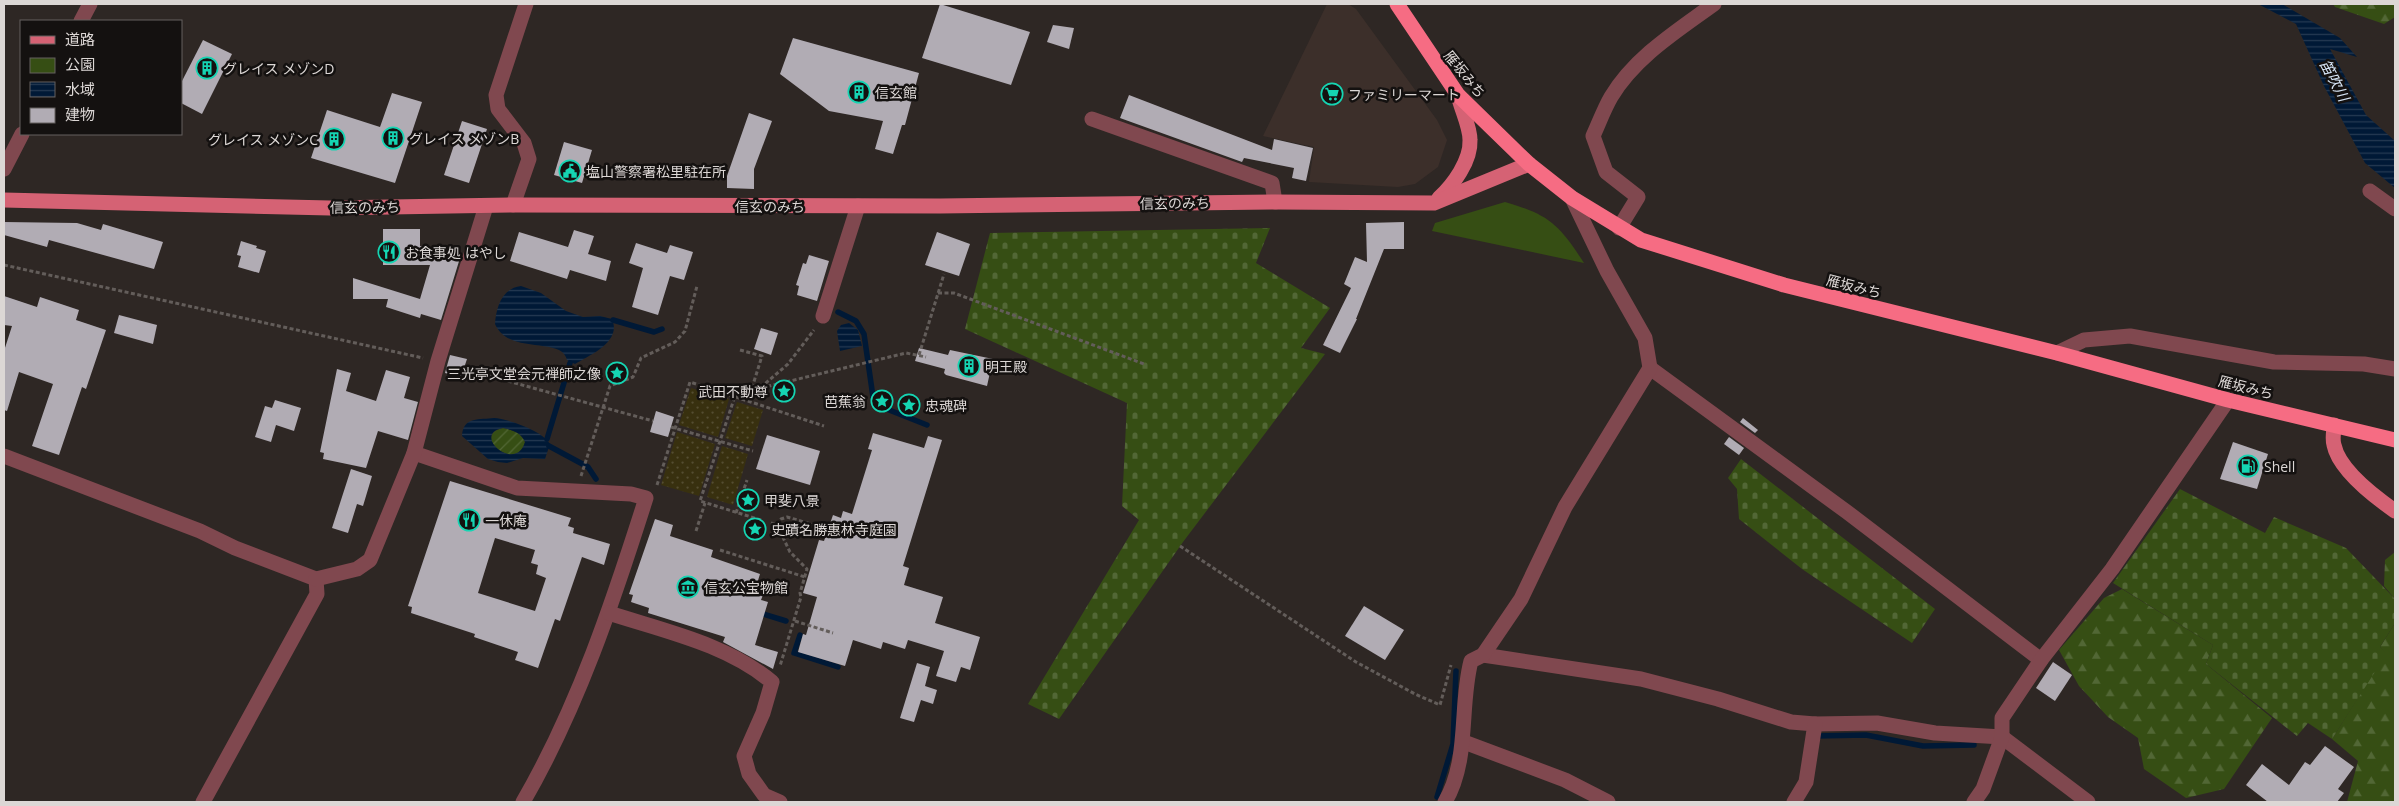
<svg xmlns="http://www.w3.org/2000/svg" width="2399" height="806" font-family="'Open Sans','Noto Sans JP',sans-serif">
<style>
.built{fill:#3c2f2a}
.green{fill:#364e14}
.forest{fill:url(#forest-firs)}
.sand{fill:url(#sand-dots)}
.cemetery{fill:url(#cemetery-stones)}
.garden{fill:url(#garden-furrows)}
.water{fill:url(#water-rules);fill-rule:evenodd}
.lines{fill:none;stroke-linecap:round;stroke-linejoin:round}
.stream{stroke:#001936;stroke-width:5.5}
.building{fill:#b1acb4;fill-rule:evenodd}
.path{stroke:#635d5a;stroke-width:3;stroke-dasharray:4 2.5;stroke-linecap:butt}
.minor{stroke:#80484f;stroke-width:15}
.major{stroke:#d56274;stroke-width:15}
.highway{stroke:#f66c83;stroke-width:15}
.labels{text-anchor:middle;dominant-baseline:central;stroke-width:5;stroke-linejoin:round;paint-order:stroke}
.poi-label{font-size:14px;fill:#dcd7d5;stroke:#141110;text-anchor:start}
.street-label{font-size:14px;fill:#dcd7d5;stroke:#141110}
.water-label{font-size:15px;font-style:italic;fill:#d5e4f5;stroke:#141110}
</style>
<defs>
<pattern id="forest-firs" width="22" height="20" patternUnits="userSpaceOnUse" patternTransform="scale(1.25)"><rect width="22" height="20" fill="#364e14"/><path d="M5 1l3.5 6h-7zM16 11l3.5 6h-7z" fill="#526735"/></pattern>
<pattern id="sand-dots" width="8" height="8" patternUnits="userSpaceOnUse" patternTransform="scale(1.25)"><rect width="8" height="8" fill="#38300f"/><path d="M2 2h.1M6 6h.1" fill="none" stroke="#544d31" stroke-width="1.8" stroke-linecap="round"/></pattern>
<pattern id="cemetery-stones" width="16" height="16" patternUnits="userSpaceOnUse" patternTransform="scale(1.25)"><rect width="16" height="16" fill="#364e14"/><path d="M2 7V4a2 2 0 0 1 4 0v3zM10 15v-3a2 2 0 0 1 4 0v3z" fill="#526735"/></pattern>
<pattern id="garden-furrows" width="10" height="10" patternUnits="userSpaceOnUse" patternTransform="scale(1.25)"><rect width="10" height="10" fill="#364e14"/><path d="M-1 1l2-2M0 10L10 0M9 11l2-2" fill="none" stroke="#526735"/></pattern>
<pattern id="water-rules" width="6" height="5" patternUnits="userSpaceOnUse" patternTransform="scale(1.25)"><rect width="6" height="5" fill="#001936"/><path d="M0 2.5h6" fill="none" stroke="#253a52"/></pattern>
</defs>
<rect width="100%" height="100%" fill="#2e2724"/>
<polygon class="built" points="1327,4 1348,4 1356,9 1437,120 1447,140 1438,167 1415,184 1398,187 1309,182 1314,147 1263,136"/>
<path class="green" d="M1505 202C1550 215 1559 225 1584 263L1432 231 1435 223Z"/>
<g class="forest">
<polygon points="2333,4 2395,4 2395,17 2384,24 2335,7"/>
<polygon points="2395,552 2395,599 2384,586 2385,560"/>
<polygon points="2122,589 2213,645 2206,664 2272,718 2224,789 2186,798 2144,769 2138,738 2108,717 2079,686 2059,650 2104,598"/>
<polygon points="2395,623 2395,802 2347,802 2358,761 2332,739 2386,653 2380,647"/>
</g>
<g class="sand">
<polygon points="691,388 729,399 718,437 679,425"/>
<polygon points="737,402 763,410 752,446 725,438"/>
<polygon points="677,432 715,444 699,496 661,485"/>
<polygon points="722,446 748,454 733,505 707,497"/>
</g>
<g class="cemetery">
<polygon points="1270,228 1256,263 1330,308 1301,348 1325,354 1183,542 1059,719 1028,704 1139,520 1122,506 1127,403 965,329 990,233"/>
<polygon points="1741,459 1935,609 1912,643 1802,569 1739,519 1737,489 1728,478"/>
<polygon points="2180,489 2265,533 2274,517 2346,548 2395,599 2395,623 2380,647 2387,653 2332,739 2308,723 2297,736 2206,664 2213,645 2113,583"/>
</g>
<path class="garden" d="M503 428C512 430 521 432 525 442 516 474 470 435 503 428Z"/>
<g class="water">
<polygon points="2258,4 2282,4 2340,38 2357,57 2330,49 2366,115 2395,141 2395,188 2365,163 2324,86 2296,24"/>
<path d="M521 286 541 293 566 311 583 317 600 316 612 319C622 342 590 355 575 364L567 360C562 336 509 356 495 324 496 308 502 288 521 286Z"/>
<polygon points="849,323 858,330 862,346 840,351 837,331 841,325"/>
<path d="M494 418C509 419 543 431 550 444L545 459 523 458 507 463 498 462 488 459 462 436C463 416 480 420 494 418ZM503 428C512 430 521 432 525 442 516 474 470 434 503 428Z"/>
</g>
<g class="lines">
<g class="stream">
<polyline points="838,312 856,321 864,334 874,404 927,425"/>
<polyline points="613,320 654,332 662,329"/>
<polyline points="547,439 570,363"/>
<polyline points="549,446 588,467 596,479"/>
<polyline points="757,612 786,621"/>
<polyline points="800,635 794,653 838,667"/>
<polyline points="1815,736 1866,735 1923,746 1974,745"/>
<polyline points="1437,797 1453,744 1456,671"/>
</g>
</g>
<g class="building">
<polygon points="940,4 1030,32 1011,85 922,58"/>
<polygon points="1053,25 1074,28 1069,49 1047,42"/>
<polygon points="793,38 919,73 905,125 902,125 893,154 875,149 883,121 829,111 780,74"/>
<polygon points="203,40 232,54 202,114 181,103 181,83"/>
<polygon points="392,93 422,102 395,183 311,158 327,110 380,127"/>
<polygon points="1129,95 1272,150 1274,139 1313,148 1306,181 1292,178 1294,168 1244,158 1242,162 1120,118"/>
<polygon points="749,113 772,121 754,169 754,189 727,188 727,176"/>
<polygon points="462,121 487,129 469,183 444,175"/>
<polygon points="564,142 592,150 582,183 554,175"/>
<polygon points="4,222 77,223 101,230 103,224 163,242 154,269 49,240 47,247 4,235"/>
<polygon points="1404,222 1404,249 1384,249 1356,319 1357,319 1340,353 1323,345 1351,288 1344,284 1355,257 1367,262 1366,223"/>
<polygon points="383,229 420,229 420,246 460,258 441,320 421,314 420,318 386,307 388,299 353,299 353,278 420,299 430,265 383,265"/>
<polygon points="574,230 594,236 588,254 611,261 606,281 570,270 567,279 510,261 519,232 568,247"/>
<polygon points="937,232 970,244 959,276 925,265"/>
<polygon points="241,241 257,246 256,248 266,251 259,273 238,267 241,256 237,255"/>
<polygon points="636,243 667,253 670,245 693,252 684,280 670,276 658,315 632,307 643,268 629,263"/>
<polygon points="809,255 829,261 817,301 797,295 799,286 796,285 803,263 806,264"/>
<polygon points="4,296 37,307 40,297 79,310 76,320 106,330 86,389 82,387 59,455 32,446 53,384 19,372 7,411 4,410 4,351 12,326 4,325"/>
<polygon points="119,315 157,325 153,344 114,333"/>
<polygon points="761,328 778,333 771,355 754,349"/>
<polygon points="919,348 948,355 950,350 993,359 987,386 946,375 944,373 945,369 915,361"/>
<polygon points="450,355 467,359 461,377 445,373"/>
<polygon points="337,369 351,373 346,391 376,401 386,370 410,377 404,398 418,402 408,440 378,431 366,468 323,459 324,453 320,452"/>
<polygon points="275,400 301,408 294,431 276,425 271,442 255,437 265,406 272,408"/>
<polygon points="656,411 674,417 668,437 650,432"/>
<polygon points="1743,418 1758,430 1755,433 1740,422"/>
<polygon points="873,433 924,448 928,436 942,440 903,566 909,568 904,585 943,597 935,623 980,637 970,670 961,667 956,682 936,676 944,651 908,640 905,649 883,642 881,649 853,640 845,666 798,652 803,634 806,635 817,597 803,593 819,540 824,541 833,515 841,518 843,511 852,514 872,450 868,449"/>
<polygon points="767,435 820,451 810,485 756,469"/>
<polygon points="1729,437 1744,448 1739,455 1724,444"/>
<polygon points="2233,442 2268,454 2257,489 2220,479"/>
<polygon points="351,469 372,476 363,506 357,504 348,533 332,528"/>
<path d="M450 481 571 518 568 526 574 528 573 533 610 544 604 565 582 557 560 621 555 619 538 668 515 660 518 652 474 637 475 634 411 613 412 607 408 606ZM495 538 535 550 531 563 538 565 536 574 546 578 535 611 478 593Z"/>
<polygon points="655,519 673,525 670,536 713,550 711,557 760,574 756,587 765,590 761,600 768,602 755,645 778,652 773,669 723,642 725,637 648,613 649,608 631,602 633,595 629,594"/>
<polygon points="1364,606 1404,630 1385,660 1345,636"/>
<polygon points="2053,662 2072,675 2055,701 2036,688"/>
<polygon points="917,663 930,667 925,686 937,690 933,704 921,700 914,722 900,718"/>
<polygon points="2325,746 2354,767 2338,789 2344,793 2337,802 2268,802 2246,785 2262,764 2289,785 2305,762 2310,765"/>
</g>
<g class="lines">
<g class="path">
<polyline points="4,265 423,358"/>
<polyline points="938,293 954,293 1144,364"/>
<polyline points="740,350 762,356 751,391"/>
<polyline points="919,355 944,274"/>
<polyline points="464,369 653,421"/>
<polyline points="761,388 906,353 926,357"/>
<polyline points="899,402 903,403"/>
<polyline points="671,427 753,451"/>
<polyline points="581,476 610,386 633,377 641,358 675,342 685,331 697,286"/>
<polyline points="657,485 690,382 824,426"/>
<polyline points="736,513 747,480"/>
<polyline points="761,520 700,501 735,396 760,388 788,364 814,330"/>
<polyline points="771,523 777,525 790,552 807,569 800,593 801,597 780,666"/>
<polyline points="777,525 781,519 787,517 821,527"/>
<polyline points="696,531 705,503"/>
<polyline points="1180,546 1356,662 1415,694 1440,705 1451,665"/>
<polyline points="720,550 805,577"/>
<polyline points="795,621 833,633"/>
</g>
<g class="minor">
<polyline points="81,21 90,4"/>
<polyline points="1092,119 1272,183 1275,202"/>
<polyline points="4,169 22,134"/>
<polyline points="2370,191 2395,209"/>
<polyline points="513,205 529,159 524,143 498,109 496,95 526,4"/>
<path d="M1619 228 1638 197 1606 172 1593 136C1599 123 1604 109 1611 97 1635 57 1677 31 1714 4"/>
<polyline points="823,316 858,206"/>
<polyline points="2057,353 2084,340 2130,336 2274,362 2364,364 2395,369"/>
<polyline points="1650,368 1847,512 2041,660"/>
<path d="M414 453 517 488 631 494 646 498C613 602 578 707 523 802"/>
<polyline points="4,456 200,531 235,548 316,579 317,594 203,802"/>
<polyline points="316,579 357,569 370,560 414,453 438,361 486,206"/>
<path d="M609 613C664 631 727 644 772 682L763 713 744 756 749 774 764 795 780 802"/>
<polyline points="1483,655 1641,679 1718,699 1791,722 1815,724 1877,723 1935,733 2002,737 2088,802"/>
<polyline points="1464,742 1565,780 1608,802"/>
<path d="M1445 802C1470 759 1459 707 1471 661L1483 655 1521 599 1565 507 1650 368 1645 338 1607 271 1572 198"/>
<polyline points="1794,802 1806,782 1815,724"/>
<polyline points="1974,802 1983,789 2002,737 2002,718 2041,660 2112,569 2228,400"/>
</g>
<g class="major">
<path d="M1439 198C1453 185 1471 161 1470 140 1470 126 1461 109 1458 95"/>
<polyline points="4,200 330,208 513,205 940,206 1275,202 1434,203 1529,164"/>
<path d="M2334 425C2334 431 2332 439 2334 445 2339 470 2375 497 2395 511"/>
</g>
<polyline class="highway" points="1397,4 1458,95 1529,164 1572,198 1641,240 1784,285 2057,353 2228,400 2395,440"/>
</g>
<defs>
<g id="building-ring" transform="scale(1.125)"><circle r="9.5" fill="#141110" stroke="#15d5b3" stroke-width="1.5"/><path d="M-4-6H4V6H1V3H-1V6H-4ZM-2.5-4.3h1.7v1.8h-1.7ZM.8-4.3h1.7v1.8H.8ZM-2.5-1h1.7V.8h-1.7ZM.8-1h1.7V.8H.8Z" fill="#15d5b3"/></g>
<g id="supermarket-ring" transform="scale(1.125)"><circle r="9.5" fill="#141110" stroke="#15d5b3" stroke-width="1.5"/><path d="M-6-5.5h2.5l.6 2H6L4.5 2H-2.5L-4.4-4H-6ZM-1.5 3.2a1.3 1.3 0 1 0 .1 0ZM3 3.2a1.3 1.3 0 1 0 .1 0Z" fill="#15d5b3"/></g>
<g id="civic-ring" transform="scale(1.125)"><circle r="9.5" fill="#141110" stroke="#15d5b3" stroke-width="1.5"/><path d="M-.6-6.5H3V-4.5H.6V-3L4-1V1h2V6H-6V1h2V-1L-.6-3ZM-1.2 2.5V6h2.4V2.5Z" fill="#15d5b3"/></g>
<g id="restaurant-ring" transform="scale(1.125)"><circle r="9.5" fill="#141110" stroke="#15d5b3" stroke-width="1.5"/><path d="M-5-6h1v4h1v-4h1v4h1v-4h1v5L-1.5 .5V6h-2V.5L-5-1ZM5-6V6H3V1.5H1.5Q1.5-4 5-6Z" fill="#15d5b3"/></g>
<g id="sight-ring" transform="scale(1.125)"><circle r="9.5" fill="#141110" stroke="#15d5b3" stroke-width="1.5"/><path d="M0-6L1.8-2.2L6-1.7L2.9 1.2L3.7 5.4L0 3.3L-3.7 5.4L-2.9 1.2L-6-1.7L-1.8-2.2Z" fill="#15d5b3"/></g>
<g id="fuel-ring" transform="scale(1.125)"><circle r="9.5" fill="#141110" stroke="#15d5b3" stroke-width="1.5"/><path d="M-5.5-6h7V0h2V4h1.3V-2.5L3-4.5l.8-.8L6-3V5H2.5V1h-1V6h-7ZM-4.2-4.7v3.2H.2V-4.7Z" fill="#15d5b3"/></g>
<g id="museum-ring" transform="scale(1.125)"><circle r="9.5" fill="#141110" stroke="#15d5b3" stroke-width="1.5"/><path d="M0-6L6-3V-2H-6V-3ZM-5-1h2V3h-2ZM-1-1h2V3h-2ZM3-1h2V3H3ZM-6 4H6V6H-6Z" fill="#15d5b3"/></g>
</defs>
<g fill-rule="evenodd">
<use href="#building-ring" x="207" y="68"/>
<use href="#building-ring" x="859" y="92"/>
<use href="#supermarket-ring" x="1332" y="94"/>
<use href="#building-ring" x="393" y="138"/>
<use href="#building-ring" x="334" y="139"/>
<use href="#civic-ring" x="570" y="171"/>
<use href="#restaurant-ring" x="389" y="252"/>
<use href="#building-ring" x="969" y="366"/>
<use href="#sight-ring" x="617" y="373"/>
<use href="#sight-ring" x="784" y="391"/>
<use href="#sight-ring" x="882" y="401"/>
<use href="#sight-ring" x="909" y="405"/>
<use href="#fuel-ring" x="2248" y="466"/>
<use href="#sight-ring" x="748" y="500"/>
<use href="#restaurant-ring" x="469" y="520"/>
<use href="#sight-ring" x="755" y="529"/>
<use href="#museum-ring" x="688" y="587"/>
</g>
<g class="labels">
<g class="poi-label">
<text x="223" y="68">グレイス メゾンD</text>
<text x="875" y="92">信玄館</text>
<text x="1348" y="94">ファミリーマート</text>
<text x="409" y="138">グレイス メゾンB</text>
<text x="318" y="139" text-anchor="end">グレイス メゾンC</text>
<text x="586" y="171">塩山警察署松里駐在所</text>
<text x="405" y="252">お食事処 はやし</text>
<text x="985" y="366">明王殿</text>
<text x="601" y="373" text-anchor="end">三光亭文堂会元禅師之像</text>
<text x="768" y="391" text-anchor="end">武田不動尊</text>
<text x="866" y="401" text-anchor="end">芭蕉翁</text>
<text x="925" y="405">忠魂碑</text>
<text x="2264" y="466">Shell</text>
<text x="764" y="500">甲斐八景</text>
<text x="485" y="520">一休庵</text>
<text x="771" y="529">史蹟名勝惠林寺庭園</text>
<text x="704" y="587">信玄公宝物館</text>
</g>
<g class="street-label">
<text transform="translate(1465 74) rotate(51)">雁坂みち</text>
<text transform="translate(1175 203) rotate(-1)">信玄のみち</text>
<text x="770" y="206">信玄のみち</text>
<text transform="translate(365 207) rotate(-1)">信玄のみち</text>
<text transform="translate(1854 286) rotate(14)">雁坂みち</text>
<text transform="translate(2246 387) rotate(14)">雁坂みち</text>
</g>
<g class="water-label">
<text transform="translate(2335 80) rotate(62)">笛吹川</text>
</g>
</g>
<rect width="2399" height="806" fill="none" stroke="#dcd7d5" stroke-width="10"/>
<rect x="20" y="20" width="162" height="115" fill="#141110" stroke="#64605f"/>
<rect x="30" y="36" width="25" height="8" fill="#d56274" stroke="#64605f"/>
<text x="65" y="45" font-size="15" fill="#dcd7d5">道路</text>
<rect x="30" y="58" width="25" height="15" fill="#364e14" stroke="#64605f"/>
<text x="65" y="70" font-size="15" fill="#dcd7d5">公園</text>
<rect x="30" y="82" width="25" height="15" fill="url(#water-rules)" stroke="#64605f"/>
<text x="65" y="95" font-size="15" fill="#dcd7d5">水域</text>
<rect x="30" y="108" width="25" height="15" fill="#b1acb4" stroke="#64605f"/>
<text x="65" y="120" font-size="15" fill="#dcd7d5">建物</text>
</svg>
